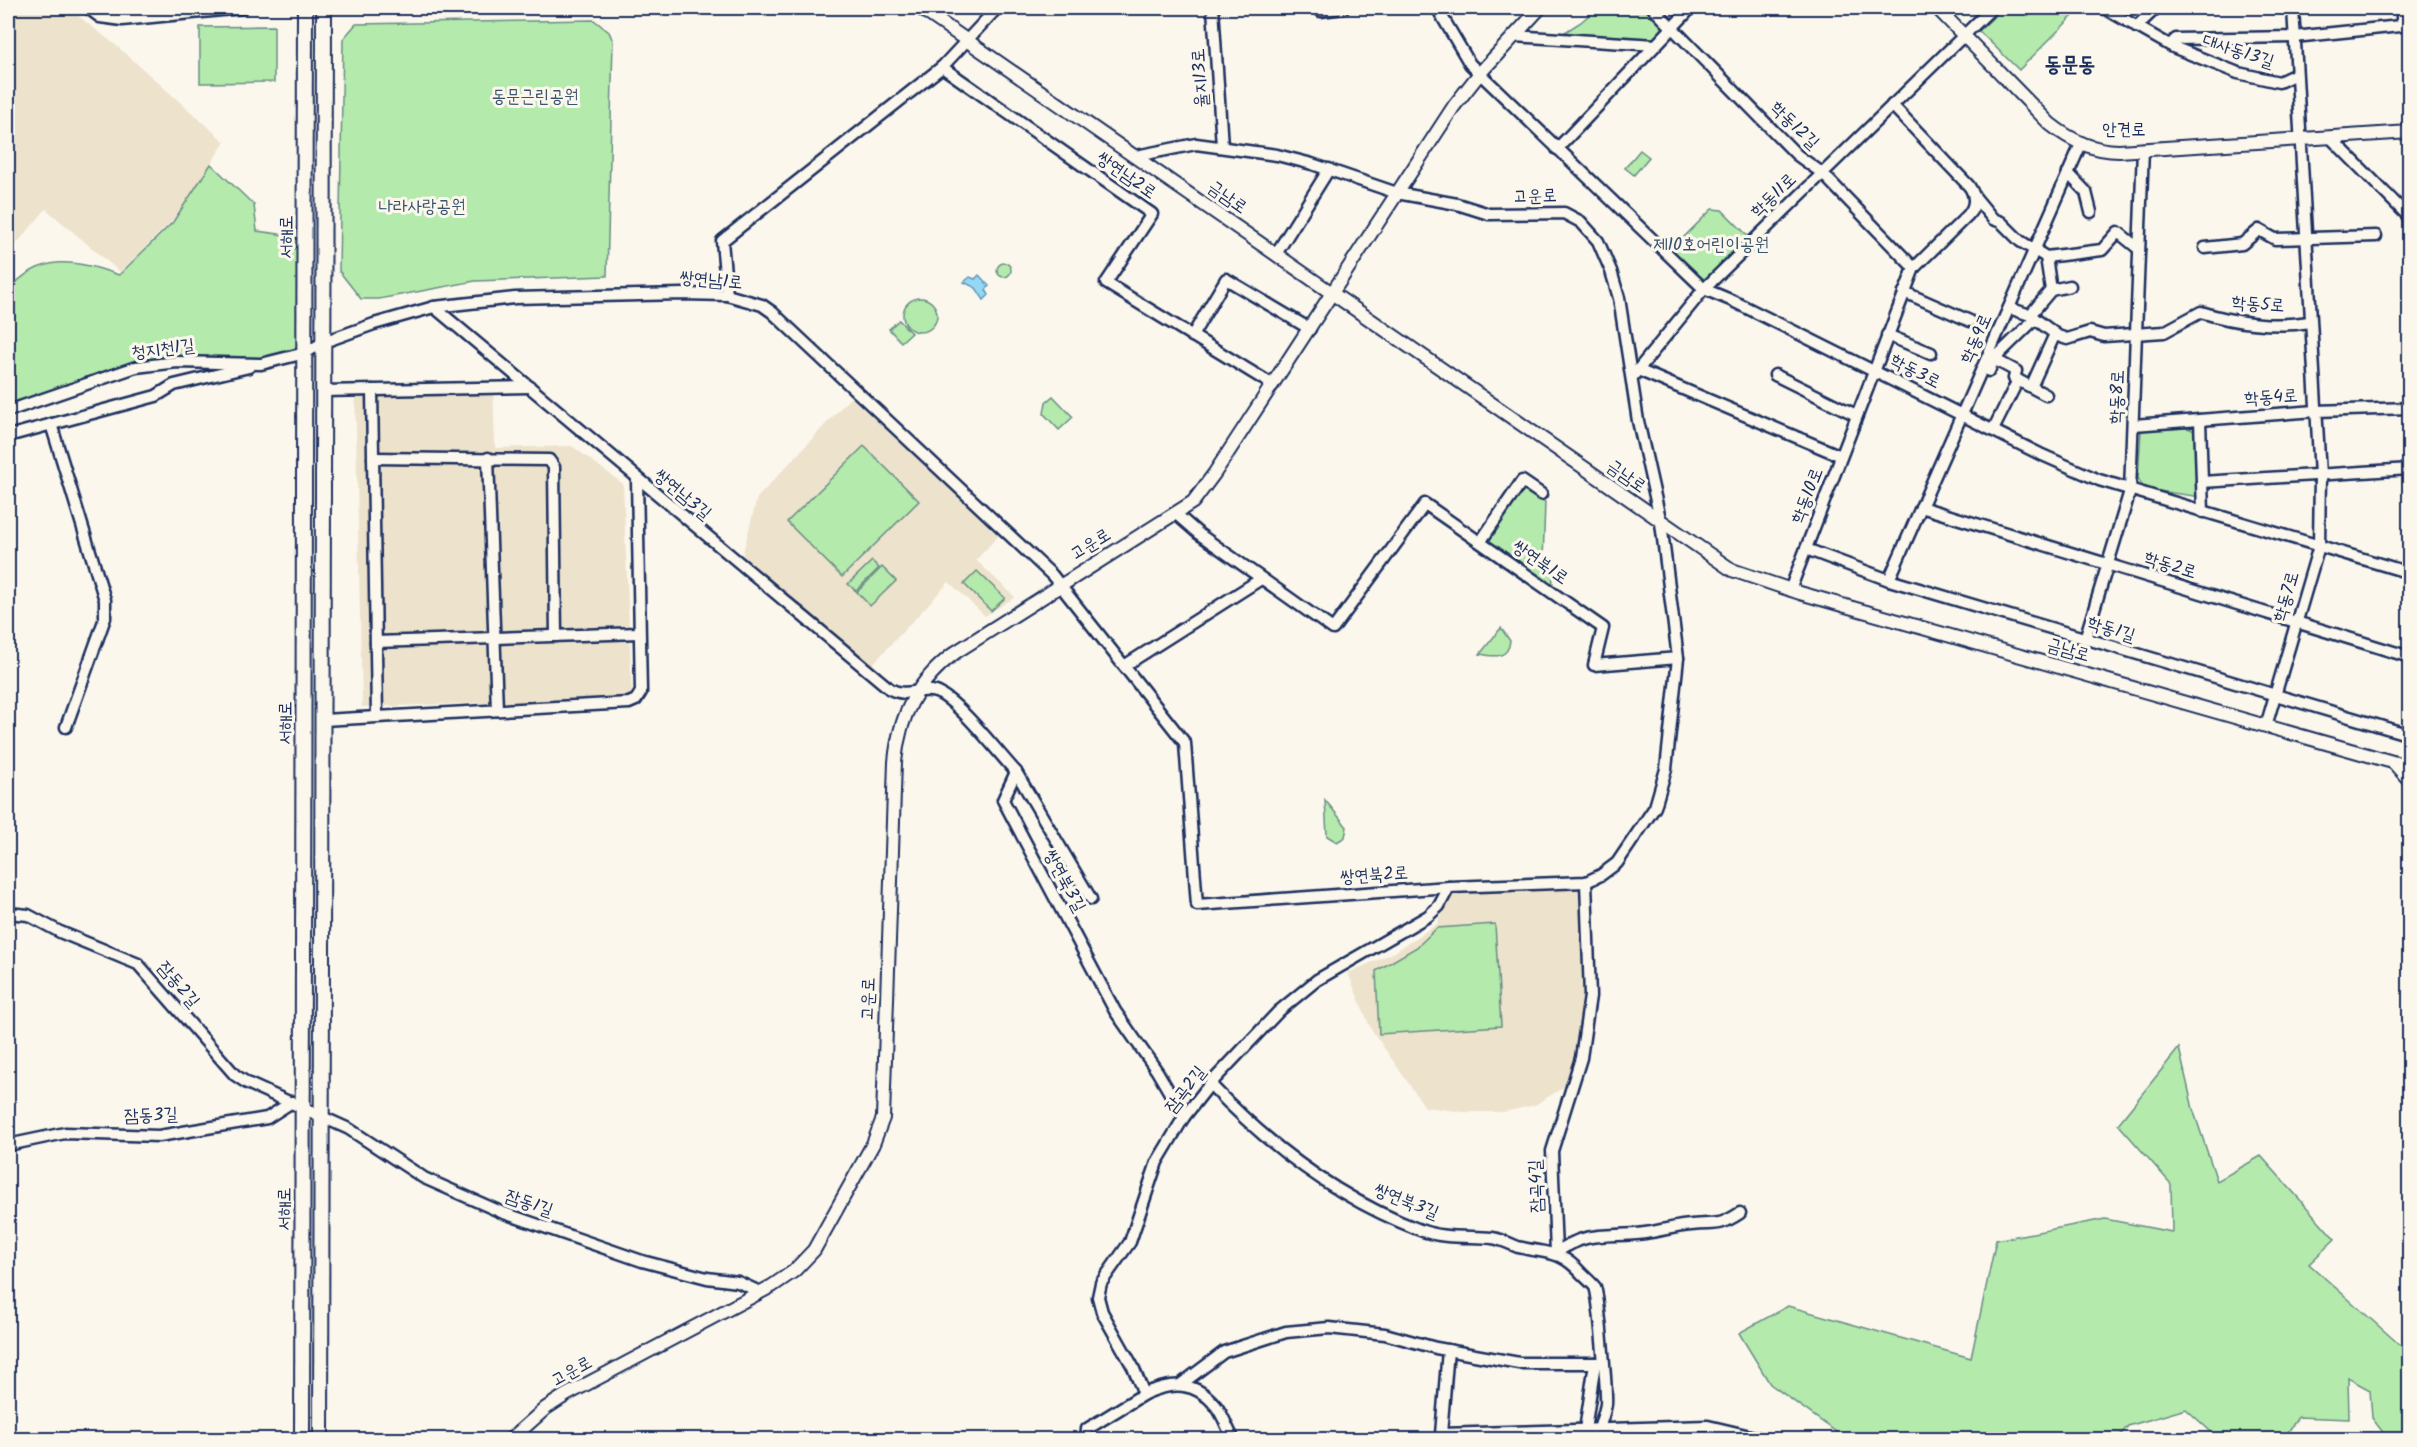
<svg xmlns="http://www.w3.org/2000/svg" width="2417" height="1447" font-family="Kalam,'Poor Story',sans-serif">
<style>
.built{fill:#ede2cc}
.green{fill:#b4eaac;stroke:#688c85;stroke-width:1.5}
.water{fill:#93d9f5;stroke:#6395b9;stroke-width:1.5}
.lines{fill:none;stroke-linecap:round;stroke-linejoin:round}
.minor-casing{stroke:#1b2f5e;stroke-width:15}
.tertiary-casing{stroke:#1b2f5e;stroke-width:16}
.secondary-casing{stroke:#1b2f5e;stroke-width:18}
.minor{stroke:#fbf7ec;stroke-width:10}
.tertiary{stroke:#fbf7ec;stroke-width:12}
.secondary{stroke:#fbf7ec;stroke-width:14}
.labels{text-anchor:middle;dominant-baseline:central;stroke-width:6;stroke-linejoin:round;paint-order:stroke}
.street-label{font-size:18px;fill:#1b2f5e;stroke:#fbf7ec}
.park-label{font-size:18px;fill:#3a546e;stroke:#fbf7ec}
.quarter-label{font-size:21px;font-weight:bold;fill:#1b2f5e;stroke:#fbf7ec}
</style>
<rect width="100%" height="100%" fill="#fbf7ec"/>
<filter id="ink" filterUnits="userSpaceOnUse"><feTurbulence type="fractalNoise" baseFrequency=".0167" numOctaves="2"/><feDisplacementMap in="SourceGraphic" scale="12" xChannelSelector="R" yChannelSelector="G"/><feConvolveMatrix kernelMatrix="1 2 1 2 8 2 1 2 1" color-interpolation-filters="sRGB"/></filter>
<g filter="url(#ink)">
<g class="built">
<polygon points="8,8 68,8 118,47 225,142 174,219 120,272 46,209 8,254"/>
<polygon points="124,8 165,8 159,14 130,13"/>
<polygon points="493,383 495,448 572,446 623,484 632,698 362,707 355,386"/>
<polygon points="851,397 999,535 976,560 1015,597 985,616 949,582 869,668 742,557 757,498"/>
<polygon points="1583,888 1587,993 1577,1056 1564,1087 1535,1105 1504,1112 1465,1112 1425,1107 1371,1029 1348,973 1395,952 1437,924 1452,889"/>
</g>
<g class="green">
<polygon points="1597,8 1647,8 1664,26 1661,33 1655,39 1562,34 1581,22"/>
<polygon points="2003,8 2078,8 2078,11 2019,70 1979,31"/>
<polygon points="594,20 609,32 613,41 607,276 475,281 379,299 361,299 339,271 343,39 356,24"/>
<polygon points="274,26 274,82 200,83 200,27"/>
<polygon points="1640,150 1649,157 1634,175 1625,168"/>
<path d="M211 164 254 205 257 231 301 237 298 345 292 351 273 359 143 363 8 404V291C41 252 76 260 119 275L173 222Z"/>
<polygon points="1712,209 1722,210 1751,239 1704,286 1670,251"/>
<circle cx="1004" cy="270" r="7"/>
<circle cx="920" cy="315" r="17"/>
<polygon points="899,320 911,333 901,342 889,329"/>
<polygon points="1053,396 1073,417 1059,430 1044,414 1046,402"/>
<polygon points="2188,428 2197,432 2201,497 2144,489 2138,478 2141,430"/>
<polygon points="864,446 919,501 842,577 787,522"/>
<polygon points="1528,489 1545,502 1543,561 1552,562 1553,588 1489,543 1489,536 1520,490"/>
<polygon points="872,561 879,568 856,591 848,584"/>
<polygon points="882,567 896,581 870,606 857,592"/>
<polygon points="977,571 1005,598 991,611 964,584"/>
<path d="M1501 628 1510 641C1508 659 1495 657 1480 654Z"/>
<polygon points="1325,800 1347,827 1345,837 1337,842 1327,836"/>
<polygon points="1495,924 1501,1026 1379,1034 1376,971 1417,947 1437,928"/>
<path d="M2179 1048 2193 1109 2217 1181 2261 1156 2335 1239 2309 1264 2409 1353C2410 1374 2410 1393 2406 1414L2409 1418V1439H2388L2372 1418 2370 1390 2348 1378 2349 1419 2298 1417 2283 1440 2219 1439 2186 1409 2128 1426 2117 1439H1846L1770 1384 1739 1333 1788 1306 1971 1358 1996 1240 2105 1219 2172 1232 2171 1184 2118 1124Z"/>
</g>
<polygon class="water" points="979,275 989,286 986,290 989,295 984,300 976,288 964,282 970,277 975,279"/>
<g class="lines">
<g class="minor-casing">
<g id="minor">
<polyline points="88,8 100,17 122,20 242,8"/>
<polyline points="1213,8 1222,146"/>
<polyline points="1437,8 1470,64 1704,289 1733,301 2040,454 2099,480 2410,573"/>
<polyline points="1653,8 1797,155 1822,173 1914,268"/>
<polyline points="2104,8 2173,47 2238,73 2279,82 2296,74"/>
<polyline points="2402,8 2402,25"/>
<polyline points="1321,11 1344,8"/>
<polyline points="2136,27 2156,8"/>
<polyline points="1513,36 1656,45"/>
<polyline points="2170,45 2176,39 2294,37 2410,25"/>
<polyline points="942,67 1152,214 1106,283 1273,385"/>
<polyline points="2330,137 2410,218"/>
<polyline points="1557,149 1691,8"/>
<polyline points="2068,173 2086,192 2091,212"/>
<polyline points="1974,196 1993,219 2001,222 2020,241 2046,257 2051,290"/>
<polyline points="2205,248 2242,244 2259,230 2275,239 2376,236"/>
<polyline points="1276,254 1329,169"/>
<polyline points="2046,257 2102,250 2118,232 2139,249"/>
<polyline points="1904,292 1970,321"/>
<polyline points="727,295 722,241 942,67 997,8"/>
<path d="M434 307 890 689C906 698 920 687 936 692 957 699 999 754 1016 772L1003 800 1115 1011 1157 1071 1184 1117"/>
<path d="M2009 308 2030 315 2058 336 2067 339 2090 332 2104 336 2164 332 2201 312C2235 323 2275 328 2310 322"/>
<polyline points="2030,315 2051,290 2070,286"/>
<polyline points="1887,335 1931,353"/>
<polyline points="1192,336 1226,279 1310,329"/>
<polyline points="1988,356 2016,371 2014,378 2046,395"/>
<polyline points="1638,370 1841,456"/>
<polyline points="1989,371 1994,359 2034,320"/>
<polyline points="1775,375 1856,415"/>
<polyline points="1633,376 1704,289 1992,8"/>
<polyline points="2031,387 2055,334"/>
<polyline points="372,390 377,716"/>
<polyline points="323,391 530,387"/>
<polyline points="8,411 136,367 177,362 261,364 305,353 324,342 374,324 434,307 515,298 682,294 727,295 762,305 772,312 1052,575 1185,743 1197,905 1449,887 1586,882 1601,875 1617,863 1655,807 1666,769 1678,658 1661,523 1638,421 1619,298 1611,271 1598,241 1581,222 1564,213 1489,214 1457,204 1397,193 1312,164 1277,155 1196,144 1136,156"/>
<polyline points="2200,420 2203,512"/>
<polyline points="51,424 105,600 105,618 66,727"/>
<polyline points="2134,425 2316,411 2410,408"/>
<polyline points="1993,430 2018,380"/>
<polyline points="8,436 156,396 174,385 249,367"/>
<polyline points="373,458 549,460 554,467 556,636"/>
<polyline points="488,458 497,710"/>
<polyline points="2202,482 2410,469"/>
<polyline points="1921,507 2410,657"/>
<polyline points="1176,514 1199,534 1333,629 1425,504 1603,628 1594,665 1678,658"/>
<polyline points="1481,541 1522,481 1541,494"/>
<polyline points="1806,549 1889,580 2410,735"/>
<polyline points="1889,580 2081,144"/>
<path d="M1790 590 1914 268 1968 215C1976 206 1976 196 1969 186L1892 105"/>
<polyline points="2085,639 2130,491 2143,149"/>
<polyline points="376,642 639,633"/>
<polyline points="1124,666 1261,579"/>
<polyline points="323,720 629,703 636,700 641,692 637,479"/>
<polyline points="2266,726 2319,546 2320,475 2293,8"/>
<polyline points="1016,772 1091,899"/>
<polyline points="8,913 28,915 60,932 138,964 235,1075 247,1083 349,1129 424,1178 501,1212 642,1261 707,1278 738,1282 760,1292"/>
<path d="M1210 1084C1270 1147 1338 1199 1420 1230 1443 1239 1469 1236 1492 1238 1501 1239 1510 1244 1518 1247 1547 1254 1560 1249 1582 1274 1586 1278 1592 1283 1595 1287 1599 1297 1607 1392 1606 1404 1604 1417 1598 1426 1598 1440"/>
<polyline points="8,1145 65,1133 159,1136 267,1118 292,1102"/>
<polyline points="1556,1253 1552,1151 1581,1058 1590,996 1586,882"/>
<path d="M1556 1253C1587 1229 1610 1238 1645 1233 1661 1231 1676 1226 1691 1225 1716 1222 1717 1228 1740 1213"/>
<polyline points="1448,1350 1441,1434 1708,1426 1763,1439"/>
<polyline points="1180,1385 1224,1352 1286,1332 1329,1328 1385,1334 1436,1348 1519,1363 1602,1363"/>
<path d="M1144 1394C1171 1382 1195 1380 1216 1406 1224 1416 1227 1429 1234 1440"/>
<polyline points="1585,1430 1595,1363"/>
<polyline points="1086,1440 1087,1429 1144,1394 1133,1367 1102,1312 1098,1297 1101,1283 1130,1242 1157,1162 1184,1117 1210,1084 1279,1011 1317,980 1428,916 1439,906 1449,887"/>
</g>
</g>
<g class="tertiary-casing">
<g id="tertiary">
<polyline points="920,8 1732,570 1800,593 2410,767"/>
<path d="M1937 8 2050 124C2070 140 2093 151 2119 151L2410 132"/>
<polyline points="2394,763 2410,781"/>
<path d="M510 1440 546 1408 566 1395 772 1286 794 1271 814 1250 873 1144 883 1118 895 762C899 715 918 680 956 652L1193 502 1214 474 1454 106 1480 73 1540 8"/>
</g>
</g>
<g class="secondary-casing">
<g id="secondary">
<polyline points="302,1440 305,8"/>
<polyline points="321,1440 324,8"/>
</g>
</g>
<use href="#minor" class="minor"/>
<use href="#tertiary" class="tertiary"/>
<use href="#secondary" class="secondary"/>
</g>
</g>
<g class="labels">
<g class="street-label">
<text transform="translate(2238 52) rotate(18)">대사동13길</text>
<text transform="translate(1201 78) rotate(-94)">율지13로</text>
<text transform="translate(1794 126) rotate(44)">학동12길</text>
<text x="2124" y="130">안견로</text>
<text transform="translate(1126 176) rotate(35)">쌍연남2로</text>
<text transform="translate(1774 196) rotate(-44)">학동11로</text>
<text transform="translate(1535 197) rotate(-2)">고운로</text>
<text transform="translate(1227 198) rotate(35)">금남로</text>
<text transform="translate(287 237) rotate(-90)">서해로</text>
<text transform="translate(711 281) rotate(5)">쌍연남1로</text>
<text transform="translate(2258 305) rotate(4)">학동5로</text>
<text transform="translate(1977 339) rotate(-66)">학동9로</text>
<text transform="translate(163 350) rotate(-7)">청지천1길</text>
<text transform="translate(1915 372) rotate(27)">학동3로</text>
<text transform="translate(2118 397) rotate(-88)">학동8로</text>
<text transform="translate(2271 398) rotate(-4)">학동4로</text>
<text transform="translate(1626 477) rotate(35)">금남로</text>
<text transform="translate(682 495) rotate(40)">쌍연남3길</text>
<text transform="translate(1808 496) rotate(-69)">학동10로</text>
<text transform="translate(1091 545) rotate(-32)">고운로</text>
<text transform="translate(1540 563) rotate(35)">쌍연북1로</text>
<text transform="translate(2170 566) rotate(17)">학동2로</text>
<text transform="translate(2287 597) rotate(-74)">학동7로</text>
<text transform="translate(2111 630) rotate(17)">학동1길</text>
<text transform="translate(2068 651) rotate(16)">금남로</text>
<text transform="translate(286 723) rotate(-90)">서해로</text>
<text transform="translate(1374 876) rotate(-4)">쌍연북2로</text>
<text transform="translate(1064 881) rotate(62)">쌍연북3길</text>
<text transform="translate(178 985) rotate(50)">잠동2길</text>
<text transform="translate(869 999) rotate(-88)">고운로</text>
<text transform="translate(1186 1090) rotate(-52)">잠곡2길</text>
<text transform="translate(151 1116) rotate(-2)">잠동3길</text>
<text transform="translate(1537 1186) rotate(-92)">잠곡4길</text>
<text transform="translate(1406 1202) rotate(22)">쌍연북3길</text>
<text transform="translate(529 1204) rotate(19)">잠동1길</text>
<text transform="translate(285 1209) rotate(-90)">서해로</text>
<text transform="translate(572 1372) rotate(-29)">고운로</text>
</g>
<g class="park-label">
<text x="535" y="97">동문근린공원</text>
<text x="422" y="207">나라사랑공원</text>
<text x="1711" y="245">제10호어린이공원</text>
</g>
<g class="quarter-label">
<text x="2070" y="65">동문동</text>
</g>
</g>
<rect width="2417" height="1447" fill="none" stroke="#fbf7ec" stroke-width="30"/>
<rect x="15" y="15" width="2387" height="1417" fill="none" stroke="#1b2f5e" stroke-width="2" filter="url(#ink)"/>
</svg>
